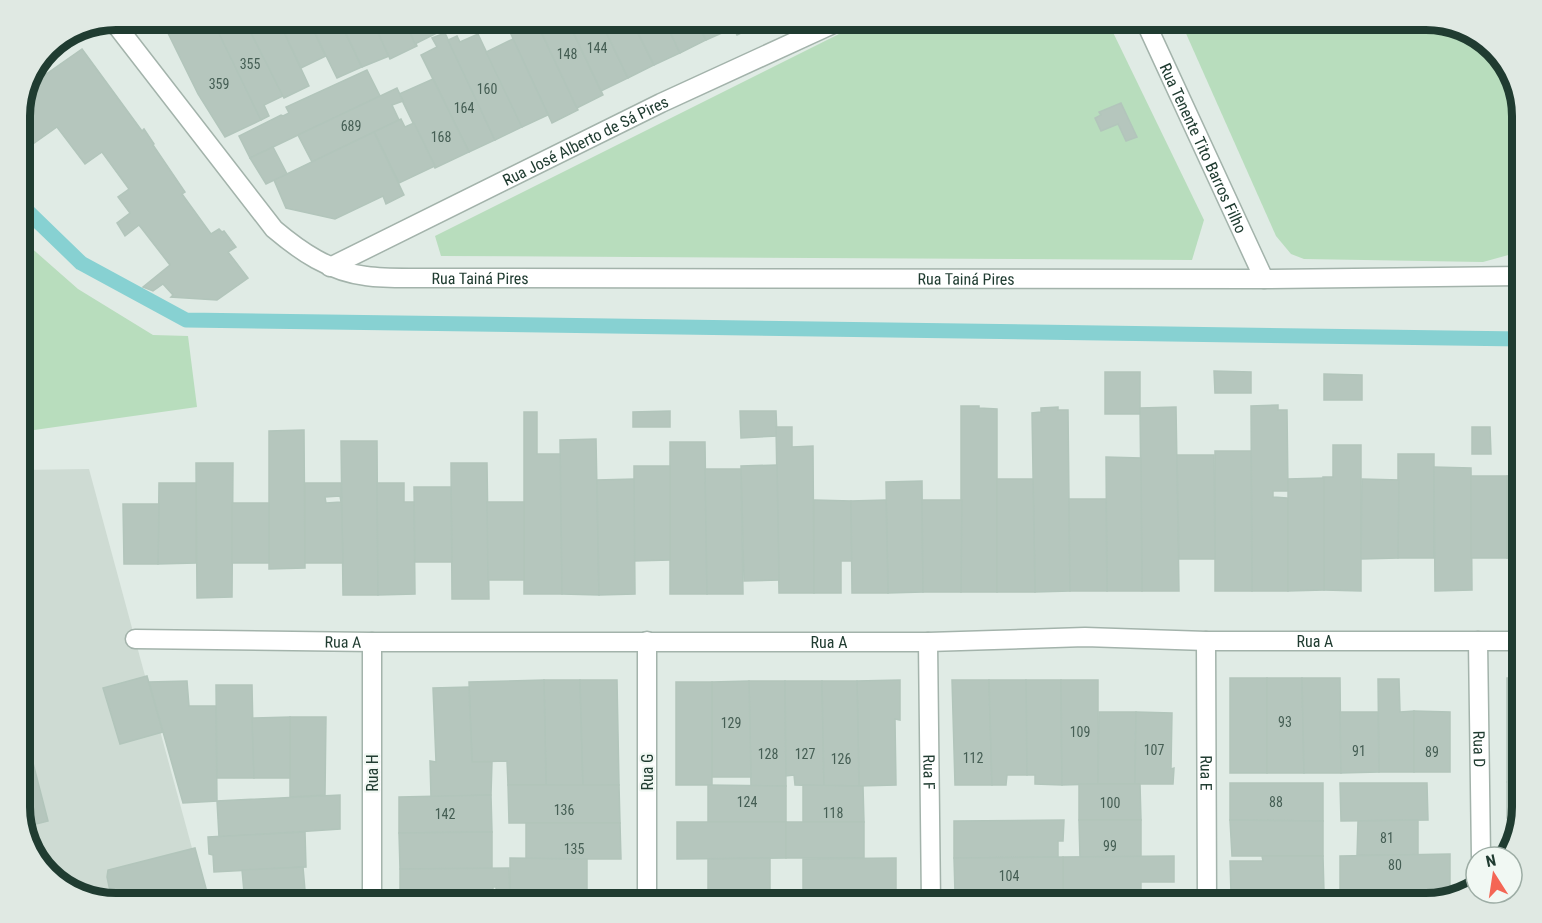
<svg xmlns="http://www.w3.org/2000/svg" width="1542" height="923" font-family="'Roboto Condensed',sans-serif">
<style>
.built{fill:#cedbd3}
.green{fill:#b8ddbd}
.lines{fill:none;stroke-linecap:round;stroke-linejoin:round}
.stream{stroke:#87d1d2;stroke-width:15}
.building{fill:#b5c6bd;stroke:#b2c5bb;stroke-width:1.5;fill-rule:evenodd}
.street-casing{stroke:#a3b3ab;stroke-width:21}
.street{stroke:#fff;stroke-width:18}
.labels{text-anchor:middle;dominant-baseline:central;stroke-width:4.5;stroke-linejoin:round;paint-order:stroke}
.number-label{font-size:14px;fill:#455e54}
.street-label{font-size:16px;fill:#203c31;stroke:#f1f8f3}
.rim{fill:none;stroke:#203c31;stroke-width:8}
</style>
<rect width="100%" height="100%" fill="#e0ebe5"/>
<polygon class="built" points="89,469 135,639 207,903 116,903 68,890 33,855 20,813 20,470"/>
<g class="green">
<polygon points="869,19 1107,20 1204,220 1192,260 441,256 435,236"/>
<polygon points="1180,20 1426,20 1474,33 1509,68 1522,110 1522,246 1512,254 1483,262 1304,259 1291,254 1276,236"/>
<polygon points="20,238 78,289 153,335 188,336 197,407 20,432"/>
</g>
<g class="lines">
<polyline class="stream" points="20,204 81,263 186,320 1522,339"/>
</g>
<g class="building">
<polygon points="161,19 212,19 261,120 225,137 198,94"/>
<polygon points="212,19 244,19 283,96 264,105 269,116 261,120"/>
<polygon points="244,19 278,19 309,86 284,98"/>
<polygon points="278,19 308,19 326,56 301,68"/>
<polygon points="308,19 339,19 362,67 337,78"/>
<polygon points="339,19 372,19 389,56 362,67"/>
<polygon points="372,19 404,19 417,46 390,59"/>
<polygon points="404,19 438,19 443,30 415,44"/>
<polygon points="504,19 535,19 578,110 552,123"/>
<polygon points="535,19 567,19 603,95 577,108"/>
<polygon points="567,19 600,19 628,78 601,91"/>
<polygon points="600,19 631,19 654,65 628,78"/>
<polygon points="631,19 664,19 680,53 654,65"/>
<polygon points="664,19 696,19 706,40 680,53"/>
<polygon points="696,19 729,19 733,28 706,40"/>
<polygon points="729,19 761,19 763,23 737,35"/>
<polygon points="445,33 495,140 469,152 421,55 437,47 432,38"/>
<polygon points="478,34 522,127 495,140 448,40 457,36 460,42"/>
<polygon points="513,39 548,115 522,127 486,52"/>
<polygon points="82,49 142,131 144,129 154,144 153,145 185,192 182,194 211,234 219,229 222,232 224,231 236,247 228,252 248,278 217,300 171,297 173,295 163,284 153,291 143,287 170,265 139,225 125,236 117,223 130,213 118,197 129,189 102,152 85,164 57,127 20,153 20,110 32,84"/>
<polygon points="367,70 380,96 250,158 239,136 281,115 283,116 289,113 286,107"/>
<polygon points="433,79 469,152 435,168 399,94"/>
<polygon points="397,88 403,101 392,105 399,120 312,162 298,135"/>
<polygon points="1121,103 1137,137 1126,141 1118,124 1101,131 1095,118 1101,115 1099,112"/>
<polygon points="401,119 405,127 414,123 435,166 399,183 374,132"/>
<polygon points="374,132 404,195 386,204 383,196 335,219 286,208 274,180"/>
<polygon points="273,147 287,174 266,184 250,158"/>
<polygon points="1214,371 1251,372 1251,393 1215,393"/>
<rect x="1105" y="372" width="35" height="42"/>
<polygon points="1324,374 1362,375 1362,400 1324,400"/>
<polygon points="1278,405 1278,410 1287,410 1288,491 1273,491 1273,497 1287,498 1288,499 1288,591 1252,591 1251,406"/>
<polygon points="961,406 979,406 979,408 997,409 997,592 961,592"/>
<polygon points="1058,407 1058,410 1068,410 1070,591 1035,592 1032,413 1041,412 1041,408"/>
<polygon points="1176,407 1179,591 1142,591 1140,408"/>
<polygon points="670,411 670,427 633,427 633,412"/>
<polygon points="740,411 776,411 777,436 741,438"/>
<polygon points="524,412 537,412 537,454 561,454 562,594 524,594"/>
<polygon points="776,427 792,427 792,447 813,446 814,593 779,593"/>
<polygon points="1472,427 1490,427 1491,454 1472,454"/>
<polygon points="304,430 305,568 269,569 269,431"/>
<polygon points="596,439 599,595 562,594 560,440"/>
<polygon points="341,441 377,441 378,595 343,595"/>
<polygon points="670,442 705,442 707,594 670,594"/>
<polygon points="1333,445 1361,445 1361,591 1324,590 1323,477 1333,477"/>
<polygon points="1215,451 1251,451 1252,591 1215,591"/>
<rect x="1398" y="454" width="36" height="104"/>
<polygon points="1177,455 1214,455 1215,559 1179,559"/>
<polygon points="1106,457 1141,458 1142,591 1107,591"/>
<polygon points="196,463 233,463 232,597 197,598"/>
<polygon points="451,463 487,463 489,599 452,599"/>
<polygon points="777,465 779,580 744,581 741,466"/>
<polygon points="634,466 670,466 670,560 634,561"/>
<polygon points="1434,467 1471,468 1472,590 1435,591"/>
<polygon points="705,469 741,469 743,594 707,594"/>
<rect x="1471" y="476" width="36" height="82"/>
<rect x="1507" y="476" width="15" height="82"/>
<polygon points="1324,478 1324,590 1288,591 1288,479"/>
<polygon points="634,479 635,594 599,595 597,480"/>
<polygon points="997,479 1033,479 1035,592 997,592"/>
<polygon points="1362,479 1399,480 1398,558 1361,559"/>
<polygon points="922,481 923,592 888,593 886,482"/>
<polygon points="159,483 196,483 196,563 158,564"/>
<path d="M305 483H341L343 563H305ZM340 496 341 502 326 503 325 497Z"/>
<polygon points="377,483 404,483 404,502 414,502 415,594 378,595"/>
<polygon points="414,487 451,487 452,562 415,562"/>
<polygon points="1069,499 1106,499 1107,591 1070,591"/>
<polygon points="814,500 851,501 852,561 841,561 841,593 814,593"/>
<polygon points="886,500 888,593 852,593 851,501"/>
<polygon points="922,500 962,500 961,592 923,592"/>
<polygon points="487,502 524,502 524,580 488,580"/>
<rect x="232" y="503" width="37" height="60"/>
<polygon points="123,504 159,504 158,564 124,564"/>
<polygon points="147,676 163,732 120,744 103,688"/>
<rect x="1230" y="678" width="37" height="95"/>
<polygon points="1267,678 1302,678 1304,773 1267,773"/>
<polygon points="1302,678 1340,678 1341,773 1304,773"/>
<rect x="1507" y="678" width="15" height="104"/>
<polygon points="1378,679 1399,679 1400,712 1414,711 1414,772 1379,772"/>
<polygon points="544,680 580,680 583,786 546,785"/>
<polygon points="544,680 546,785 508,785 507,761 472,762 469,682"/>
<polygon points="580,680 617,680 619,785 583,786"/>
<polygon points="900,680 900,720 895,719 896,785 859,786 857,681"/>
<polygon points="952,680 989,680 992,785 955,785"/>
<polygon points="989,680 1026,680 1027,682 1027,775 1007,775 1006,785 992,785"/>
<polygon points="1026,680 1061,680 1062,785 1035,784 1035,775 1027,775"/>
<polygon points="1061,680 1098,680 1098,784 1062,785"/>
<polygon points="187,681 189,706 216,706 217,801 183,803 149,682"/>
<polygon points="749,681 785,681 786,786 751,786"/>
<polygon points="749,681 751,777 712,777 712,682"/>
<polygon points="785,681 822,681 824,786 795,785 794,775 786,776"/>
<polygon points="822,681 857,681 859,786 824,786"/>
<rect x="676" y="682" width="36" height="103"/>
<polygon points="216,685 252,685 254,778 217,778"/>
<polygon points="469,687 472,762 492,762 491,795 431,797 430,761 436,762 433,688"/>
<polygon points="1414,711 1450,712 1450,772 1414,772"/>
<polygon points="1099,712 1136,712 1135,784 1098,784"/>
<polygon points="1136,712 1172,713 1171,769 1174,768 1173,784 1135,784"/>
<polygon points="1340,712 1378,712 1379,772 1341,773"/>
<polygon points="290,717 326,717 325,795 290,797"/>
<polygon points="290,717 290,778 254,778 252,718"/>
<polygon points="33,763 48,821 24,827 20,813 20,766"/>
<polygon points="1507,782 1522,782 1522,807 1519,818 1507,818"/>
<polygon points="1230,783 1323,783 1323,821 1230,820"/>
<polygon points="1340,783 1427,783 1428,820 1341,821"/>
<polygon points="1079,784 1140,784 1141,820 1079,820"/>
<polygon points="508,785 619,785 620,823 509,823"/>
<polygon points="708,785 786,786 786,822 708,822"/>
<polygon points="803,785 863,786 864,822 803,822"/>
<polygon points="340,795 340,829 219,837 217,801"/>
<polygon points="491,795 492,832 399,833 399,797"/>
<polygon points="1064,820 1063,841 1058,841 1058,857 954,858 954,821"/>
<polygon points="1079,820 1141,820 1141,857 1080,857"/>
<polygon points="1230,820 1323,821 1323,856 1232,856"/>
<polygon points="1418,820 1418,855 1357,855 1358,821"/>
<polygon points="677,822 786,822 786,858 677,859"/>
<rect x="786" y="822" width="78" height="36"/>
<polygon points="526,823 620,823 621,859 526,859"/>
<polygon points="305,832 306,867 214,872 213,855 209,854 208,837"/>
<polygon points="492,832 492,869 400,869 399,833"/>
<polygon points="195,848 210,903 116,904 92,897 111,896 107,877 108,870"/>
<polygon points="1450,854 1450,891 1340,892 1340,856"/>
<polygon points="1174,856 1174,882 1141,882 1141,893 1063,893 1063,857"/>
<polygon points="1262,856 1323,856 1324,892 1231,893 1230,861 1263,861"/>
<polygon points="1063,857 1063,893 955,893 954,858"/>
<polygon points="510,858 587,859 587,895 510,895"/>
<polygon points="770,858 770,895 708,896 708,859"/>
<polygon points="896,858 896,894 803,895 803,859"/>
<polygon points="303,867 306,902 245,903 242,870"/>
<polygon points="509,868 510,903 497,903 496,887 493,887 493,903 400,903 400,869"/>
<polygon points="1358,891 1450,891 1450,897 1426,903 1340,903 1358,903"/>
<polygon points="1324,892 1323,903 1227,903 1227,893"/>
<polygon points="1047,893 1047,903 963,903 963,894"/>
<polygon points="1063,893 1174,893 1174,903 1064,903"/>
<polygon points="896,894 896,903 803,903 803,895"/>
<polygon points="527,895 618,895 617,903 527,903"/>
<polygon points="787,895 786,903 677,903 678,896"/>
<polygon points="327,901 327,903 282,903 306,902"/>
</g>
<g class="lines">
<g class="street-casing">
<g id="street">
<path id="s1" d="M1144 19 1264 279"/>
<path id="s2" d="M113 21 274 229C300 251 330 272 366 276 380 278 395 278 409 278L1264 279 1522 276"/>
<path id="s3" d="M330 267 661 103 844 19"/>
<path id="s4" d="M135 639 372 642H928L1085 637 1206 641H1522"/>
<path id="s5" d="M1206 641 1207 903"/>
<path id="s6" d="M1478 641 1481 857"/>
<polyline points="372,642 372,903"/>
<path id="s7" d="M928 642 931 903"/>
<polyline points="647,903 647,641"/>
</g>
</g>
<use href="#street" class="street"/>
</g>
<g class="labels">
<g class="number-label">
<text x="597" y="48">144</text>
<text x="567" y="54">148</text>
<text x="250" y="64">355</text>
<text x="219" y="84">359</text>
<text x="487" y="89">160</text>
<text x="464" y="108">164</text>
<text x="351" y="126">689</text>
<text x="441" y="137">168</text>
<text x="1285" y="722">93</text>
<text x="731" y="723">129</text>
<text x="1080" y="732">109</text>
<text x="1154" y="750">107</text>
<text x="1359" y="751">91</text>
<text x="1432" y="752">89</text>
<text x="768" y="754">128</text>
<text x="805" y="754">127</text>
<text x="973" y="758">112</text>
<text x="841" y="759">126</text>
<text x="747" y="802">124</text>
<text x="1276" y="802">88</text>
<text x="1110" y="803">100</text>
<text x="564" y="810">136</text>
<text x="833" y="813">118</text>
<text x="445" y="814">142</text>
<text x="1387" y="838">81</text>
<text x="1110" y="846">99</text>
<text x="574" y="849">135</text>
<text x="1395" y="865">80</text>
<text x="1009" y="876">104</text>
</g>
<g class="street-label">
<text stroke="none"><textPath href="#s3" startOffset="285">Rua José Alberto de Sá Pires</textPath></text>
<text stroke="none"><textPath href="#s1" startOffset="142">Rua Tenente Tito Barros Filho</textPath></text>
<text stroke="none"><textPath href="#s2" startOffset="482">Rua Tainá Pires</textPath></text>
<text stroke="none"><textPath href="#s2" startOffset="968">Rua Tainá Pires</textPath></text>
<text stroke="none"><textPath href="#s4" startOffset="694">Rua A</textPath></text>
<text stroke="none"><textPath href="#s4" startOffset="1180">Rua A</textPath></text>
<text stroke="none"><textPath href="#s4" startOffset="208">Rua A</textPath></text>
<text stroke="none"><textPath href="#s6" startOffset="108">Rua D</textPath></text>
<text transform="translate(647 772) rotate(-90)">Rua G</text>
<text stroke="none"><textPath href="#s5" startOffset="132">Rua E</textPath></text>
<text transform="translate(372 773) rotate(-90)">Rua H</text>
<text stroke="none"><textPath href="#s7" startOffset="130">Rua F</textPath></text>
</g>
</g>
<path d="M0 0H1542V923H0ZM116 30H1426A86 86 0 0 1 1512 116V807A86 86 0 0 1 1426 893H116A86 86 0 0 1 30 807V116A86 86 0 0 1 116 30Z" fill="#e0e9e3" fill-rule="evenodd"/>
<path class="rim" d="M116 30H1426A86 86 0 0 1 1512 116V807A86 86 0 0 1 1426 893H116A86 86 0 0 1 30 807V116A86 86 0 0 1 116 30Z"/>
<g transform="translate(1494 875) rotate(348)"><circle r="28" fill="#f1f8f3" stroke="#9dada5" stroke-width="1.5"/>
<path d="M0-4.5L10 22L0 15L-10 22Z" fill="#f46655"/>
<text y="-9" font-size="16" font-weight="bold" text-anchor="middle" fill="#203c31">N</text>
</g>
</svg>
